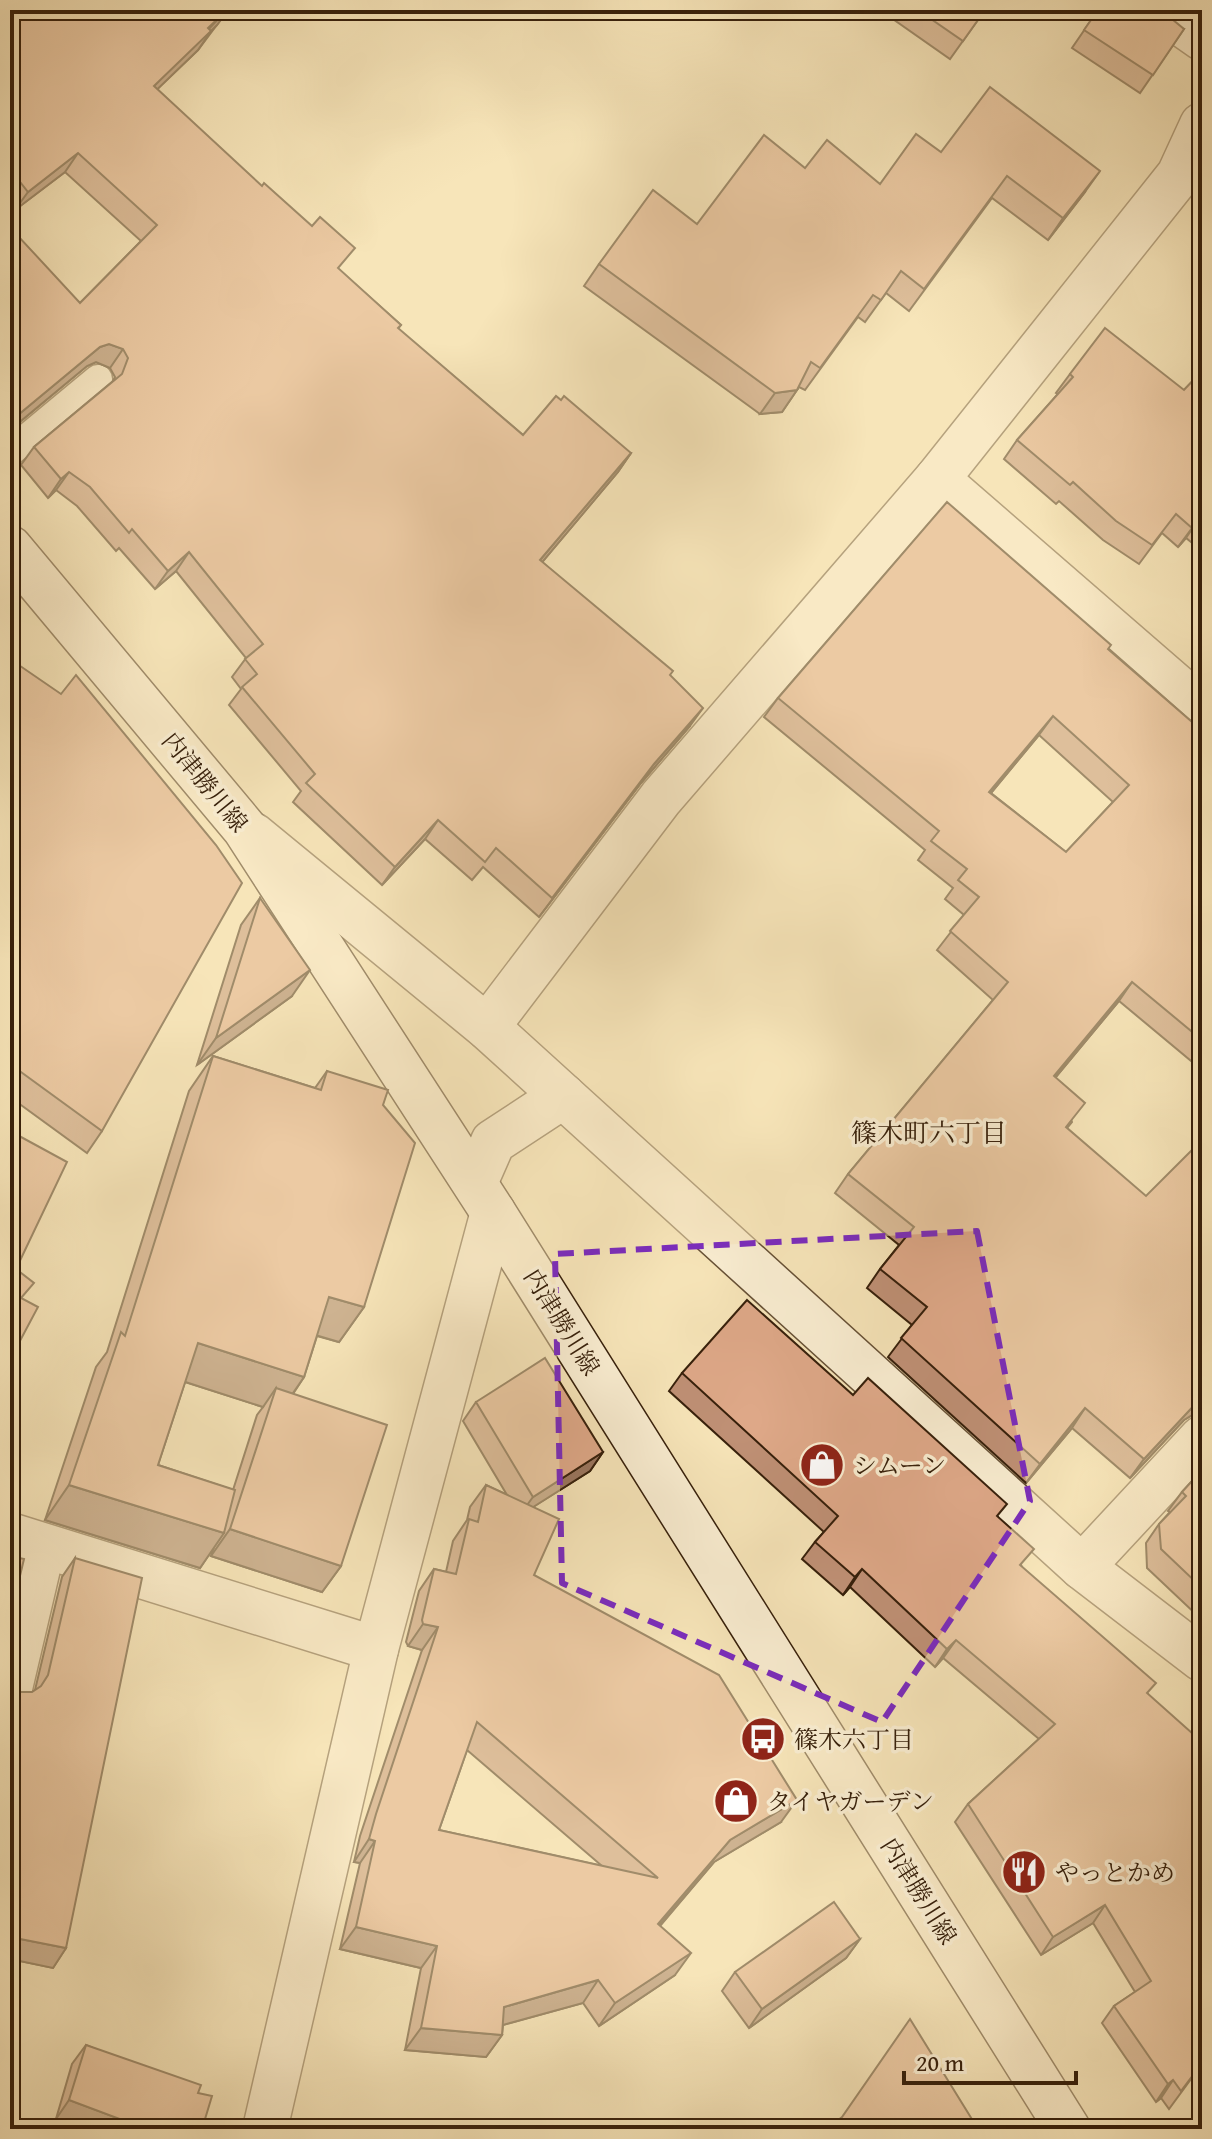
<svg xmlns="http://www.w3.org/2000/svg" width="1212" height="2139" font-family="'Gentium Book Plus','Noto Serif JP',serif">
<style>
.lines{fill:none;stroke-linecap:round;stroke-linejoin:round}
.service-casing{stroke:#675136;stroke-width:31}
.minor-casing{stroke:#675136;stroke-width:47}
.secondary-casing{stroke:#37200b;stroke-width:47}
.service{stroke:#faeed2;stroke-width:28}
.minor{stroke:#faeed2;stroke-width:44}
.secondary{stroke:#faeed2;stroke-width:44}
.wall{fill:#bf9075;stroke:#37200b;stroke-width:2;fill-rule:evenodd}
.shaded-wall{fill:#9b765f;stroke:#37200b;stroke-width:2}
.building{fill:#dea888;stroke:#37200b;stroke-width:2;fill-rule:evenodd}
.marked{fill:none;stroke:#7b2cbf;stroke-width:6;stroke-dasharray:16 10;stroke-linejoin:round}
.labels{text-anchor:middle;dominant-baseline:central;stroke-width:7;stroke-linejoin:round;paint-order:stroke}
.street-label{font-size:24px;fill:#37200b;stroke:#faeed2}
.poi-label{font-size:24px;fill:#37200b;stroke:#faeed2;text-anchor:start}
.neighbourhood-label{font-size:26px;fill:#37200b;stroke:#faeed2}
</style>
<rect width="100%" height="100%" fill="#f7e5b9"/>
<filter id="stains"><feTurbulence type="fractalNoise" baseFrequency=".0025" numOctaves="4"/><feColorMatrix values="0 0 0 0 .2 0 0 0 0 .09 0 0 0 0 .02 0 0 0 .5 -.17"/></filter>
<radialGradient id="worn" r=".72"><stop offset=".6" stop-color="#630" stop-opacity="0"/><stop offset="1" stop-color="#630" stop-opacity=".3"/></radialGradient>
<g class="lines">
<g class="service-casing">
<polyline id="service" points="10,452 98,379"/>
</g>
<g class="minor-casing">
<g id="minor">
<polyline points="1162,10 1202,38"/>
<polyline points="937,479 1202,709"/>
<polyline points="253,835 487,1027 1082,1567 1202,1659"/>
<polyline points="487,1027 661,798 937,479 1179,175 1202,125"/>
<polyline points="475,1183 493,1142 563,1096"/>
<polyline points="10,1535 376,1649"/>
<polyline points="1082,1567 1202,1438"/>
<polyline points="10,1688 43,1547"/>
<polyline points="265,2129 376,1649 493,1212"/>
</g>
</g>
<g class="secondary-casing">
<polyline id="secondary" points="10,548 245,829 493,1212 1068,2129"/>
</g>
<use href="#service" class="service"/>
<use href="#minor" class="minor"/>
<use href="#secondary" class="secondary"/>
</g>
<g class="wall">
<polygon points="10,10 228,10 198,50 157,89 339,270 401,325 398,329 523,435 631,453 618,472 542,562 670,676 690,726 641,783 539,917 483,867 472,880 425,839 382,885 293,802 301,791 229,705 241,689 232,677 246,658 176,571 155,589 119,548 116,551 77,506 56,490 48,498 21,465 34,447 113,381 115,377 110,368 96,362 87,366 10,430 10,244 80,303 141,241 65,172 15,210 10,204"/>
<polygon points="880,10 985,10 950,59"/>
<polygon points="1098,10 1184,29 1140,93 1072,48"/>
<polygon points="941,152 1085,192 1048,240 992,198 909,311 886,293 865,322 858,317 805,390 799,387 782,412 760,414 584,286 599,264 697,224 805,168 880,184"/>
<polygon points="1202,371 1202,551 1186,538 1178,547 1162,533 1139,564 1103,540 1059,501 1056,504 1004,459 1017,440 1058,394 1056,393 1070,374 1184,390"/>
<path d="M1109 649 1200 729 1202 727V1070L1119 1001 1055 1078 1072 1122 1067 1128 1194 1414 1184 1420 1130 1478 1072 1428 1026 1483 888 1357 912 1325 867 1288 880 1269 899 1245 835 1193 848 1174 993 1000 937 950 964 915 945 899 953 888 918 860 925 850 764 717 778 698ZM1039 735 1113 802 1066 852 991 793Z"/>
<polygon points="10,659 102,1131 87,1153 10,1097"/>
<polygon points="260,898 292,996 197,1065 241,925"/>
<path d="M213 1056 315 1088 327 1071 383 1105 364 1307 339 1342 317 1336 304 1377 293 1394 341 1566 322 1592 211 1556 214 1547 200 1568 45 1520 96 1367 107 1352 189 1091ZM185 1382 263 1407 257 1415 233 1490 158 1465Z"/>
<polygon points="682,1373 853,1395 998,1517 1022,1567 1148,1694 1202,2064 1169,2109 1161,2098 1156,2102 1102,2023 1114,2006 1135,1992 1093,1923 1041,1955 955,1822 968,1804 1039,1739 943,1658 935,1667 850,1587 843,1595 802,1559 815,1542 824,1532 669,1391"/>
<path d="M476 1402 603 1452 590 1471 533 1507 534 1575 781 1822 714 1862 660 1926 675 1975 599 2026 583 2003 503 2025 502 2035 486 2057 405 2050 421 1968 340 1949 360 1863 354 1862 360 1836 422 1650 408 1646 406 1642 419 1591 434 1569 446 1572 453 1541 467 1520 470 1507 486 1485 507 1495 463 1421ZM467 1750 602 1866 439 1830Z"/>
<polygon points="1202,1470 1202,1620 1147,1568 1146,1543 1159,1524 1170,1512 1168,1511 1182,1492"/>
<polygon points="75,1558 66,1948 53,1968 10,1959 10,1688 17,1692 32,1692 35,1690 62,1577"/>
<polygon points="860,1939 846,1958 749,2028 722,1991 735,1972"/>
<polygon points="86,2045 198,2093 202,2129 81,2129 56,2119 72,2064"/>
</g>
<g class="shaded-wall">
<polygon points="227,10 228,10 217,25 211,31 198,50 141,105 154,86"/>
<polygon points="78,153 65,172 15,210 28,192"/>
<polygon points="1100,171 1085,192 1048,240 1063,218"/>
<polygon points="109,344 123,349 110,368 96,362 87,366 10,430 10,423 12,420 100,347"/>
<polygon points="797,390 782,412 760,414 775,393"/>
<polygon points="631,453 618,472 528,579 540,560"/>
<polygon points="69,472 56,490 48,498 61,479"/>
<polygon points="1199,519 1186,538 1178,547 1192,528"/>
<polygon points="189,552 176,571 155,589 168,571"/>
<polygon points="703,708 690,726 641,783 539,917 654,764"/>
<polygon points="1053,716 1039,735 976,811 989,792"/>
<polygon points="438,820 425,839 382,885 395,867"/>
<polygon points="310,970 292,996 197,1065 216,1038"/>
<polygon points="1132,982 1119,1001 1040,1096 1054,1076"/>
<polygon points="329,1297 364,1307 339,1342 305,1332"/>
<polygon points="198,1343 304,1377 280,1412 276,1388 263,1407 173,1378"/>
<polygon points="1202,1399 1202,1414 1194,1414 1184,1420 1130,1478 1144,1459 1198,1401"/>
<polygon points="1085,1408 1072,1428 1026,1483 1040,1464"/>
<polygon points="603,1452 590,1471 519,1516 533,1497"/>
<polygon points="69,1485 224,1533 200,1568 45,1520"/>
<polygon points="230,1529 341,1566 322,1592 211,1556"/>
<polygon points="862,1569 850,1587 843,1595 855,1577"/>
<polygon points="423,1624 438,1627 422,1650 408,1646"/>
<polygon points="956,1640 943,1658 935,1667 947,1649"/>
<polygon points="797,1800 781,1822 714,1862 642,1946 658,1924 730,1840"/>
<polygon points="369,1839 375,1841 360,1863 354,1862"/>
<polygon points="1105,1905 1093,1923 1041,1955 1053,1937"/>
<polygon points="356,1927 437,1946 421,1968 340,1949"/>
<polygon points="10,1937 66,1948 53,1968 10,1959"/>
<polygon points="860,1939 846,1958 749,2028 762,2009"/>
<polygon points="691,1953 675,1975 599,2026 615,2003"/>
<polygon points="598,1980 583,2003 488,2029 504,2007"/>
<polygon points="421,2028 502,2035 486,2057 405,2050"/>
<polygon points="1173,2080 1161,2098 1156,2102 1168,2084"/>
<polygon points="69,2100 128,2122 123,2129 81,2129 56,2119"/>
</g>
<g class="building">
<polygon points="10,10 227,10 208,28 211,31 154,86 262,186 264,183 312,226 320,217 355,248 338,268 401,325 398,328 523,435 556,396 561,400 564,396 631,453 540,560 673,671 670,675 703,708 654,764 552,898 496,848 485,862 438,820 395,867 306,783 315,774 242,687 257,674 245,659 263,644 189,552 168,571 132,529 129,533 90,487 69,472 61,479 34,447 122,374 128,358 123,349 109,344 100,347 12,420 10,418 10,244 19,237 80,303 157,225 78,153 28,192 10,169"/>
<polygon points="918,10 985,10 963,41"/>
<polygon points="1098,10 1161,10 1184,29 1153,75 1084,30"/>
<polygon points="990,87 1100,171 1063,218 1007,176 924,289 901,271 881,300 873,295 820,368 811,362 797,390 775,393 599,264 653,190 697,224 764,135 805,168 827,140 880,184 916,134 941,152"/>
<polygon points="1105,328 1184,390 1202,371 1202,521 1199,519 1192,528 1176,514 1152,545 1116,521 1073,482 1070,485 1017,440 1073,377 1070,374"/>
<path d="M947 502 1111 645 1108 649 1200 729 1202 727V1040L1132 982 1054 1076 1085 1103 1066 1127 1146 1196 1202 1140V1399L1198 1401 1144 1459 1085 1408 1040 1464 901 1338 927 1307 880 1269 914 1227 848 1174 1008 982 950 931 979 897 958 880 967 869 931 841 939 831 778 698ZM1053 716 1129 785 1066 852 989 792Z"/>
<polygon points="10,659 61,694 76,675 216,845 242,883 102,1131 10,1064"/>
<polygon points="260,898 310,970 216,1038"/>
<polygon points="213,1056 321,1090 327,1071 388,1090 383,1105 415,1143 364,1307 329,1297 304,1377 198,1343 158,1465 235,1490 224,1533 69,1485 121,1332 125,1336"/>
<polygon points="10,1131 67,1162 16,1269 34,1283 21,1298 38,1307 13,1354 10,1352"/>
<polygon points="747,1300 853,1395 868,1378 1007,1504 997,1516 1034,1549 1020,1565 1156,1683 1147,1693 1202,1742 1202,2063 1181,2091 1173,2080 1168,2084 1114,2006 1151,1981 1105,1905 1053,1937 968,1804 1055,1724 956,1640 947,1649 862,1569 855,1577 815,1542 838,1516 682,1373"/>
<polygon points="545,1358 603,1452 533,1497 476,1402"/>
<polygon points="276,1388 387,1425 341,1566 230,1529"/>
<polygon points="1202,1470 1202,1588 1161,1549 1159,1524 1186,1496 1182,1492"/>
<path d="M486 1485 559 1519 534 1575 719 1675 797 1800 730 1840 658 1924 691 1953 615 2003 598 1980 504 2007 502 2035 421 2028 437 1946 356 1927 375 1841 369 1839 376 1814 438 1627 423 1624 422 1620 434 1569 456 1574 469 1519 478 1522ZM477 1722 658 1878 439 1830Z"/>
<polygon points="10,1556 24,1559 10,1618"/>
<polygon points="75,1558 142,1578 66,1948 10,1937 10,1688 17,1692 32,1692 41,1686 48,1675"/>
<polygon points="834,1902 860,1939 762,2009 735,1972"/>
<polygon points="910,2019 978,2129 827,2129 842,2117"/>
<polygon points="86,2045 201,2085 198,2093 212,2096 202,2129 126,2129 128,2122 69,2100"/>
</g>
<path d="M0 0H1212V2139H0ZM977 1231 1030 1501 882 1722 562 1583 555 1254Z" fill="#f7e5b9" fill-opacity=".55" fill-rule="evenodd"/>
<path class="marked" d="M977 1231 1030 1501 882 1722 562 1583 555 1254Z"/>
<defs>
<g id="shop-disc" transform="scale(2.3)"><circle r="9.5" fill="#8f2418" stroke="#faeed2"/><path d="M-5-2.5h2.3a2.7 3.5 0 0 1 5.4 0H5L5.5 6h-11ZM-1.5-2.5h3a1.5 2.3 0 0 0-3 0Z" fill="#fff"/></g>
<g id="bus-disc" transform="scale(2.3)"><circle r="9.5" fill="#8f2418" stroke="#faeed2"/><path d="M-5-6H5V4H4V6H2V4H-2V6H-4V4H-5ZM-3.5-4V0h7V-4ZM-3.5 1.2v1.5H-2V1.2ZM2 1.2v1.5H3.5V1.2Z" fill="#fff"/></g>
<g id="restaurant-disc" transform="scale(2.3)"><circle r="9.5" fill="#8f2418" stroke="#faeed2"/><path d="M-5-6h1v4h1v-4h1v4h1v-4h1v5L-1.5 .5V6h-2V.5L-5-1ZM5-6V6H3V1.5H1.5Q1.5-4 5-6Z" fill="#fff"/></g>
</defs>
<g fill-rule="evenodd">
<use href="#shop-disc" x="822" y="1465"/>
<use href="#bus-disc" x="763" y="1739"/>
<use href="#shop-disc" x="736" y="1801"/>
<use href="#restaurant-disc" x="1024" y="1872"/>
</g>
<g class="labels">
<g class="street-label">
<text transform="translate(205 782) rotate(51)">内津勝川線</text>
<text transform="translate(562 1322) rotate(58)">内津勝川線</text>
<text transform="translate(919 1891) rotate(58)">内津勝川線</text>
</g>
<g class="poi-label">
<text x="853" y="1465">シムーン</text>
<text x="794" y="1739">篠木六丁目</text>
<text x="767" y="1801">タイヤガーデン</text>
<text x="1055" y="1872">やっとかめ</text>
</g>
<g class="neighbourhood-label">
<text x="929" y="1132">篠木町六丁目</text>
</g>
</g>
<rect width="1212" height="2139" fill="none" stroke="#f7e5b9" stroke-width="40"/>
<rect x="12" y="12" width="1188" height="2115" fill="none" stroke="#37200b" stroke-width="4"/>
<rect x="20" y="20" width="1172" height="2099" fill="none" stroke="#37200b" stroke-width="2"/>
<path d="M904 2071v12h172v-12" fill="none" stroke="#37200b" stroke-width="4"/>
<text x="916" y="2071" font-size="24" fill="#37200b" stroke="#faeed2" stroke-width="6" paint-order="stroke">20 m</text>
<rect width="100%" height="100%" filter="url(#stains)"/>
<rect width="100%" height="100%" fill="url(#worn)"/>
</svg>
